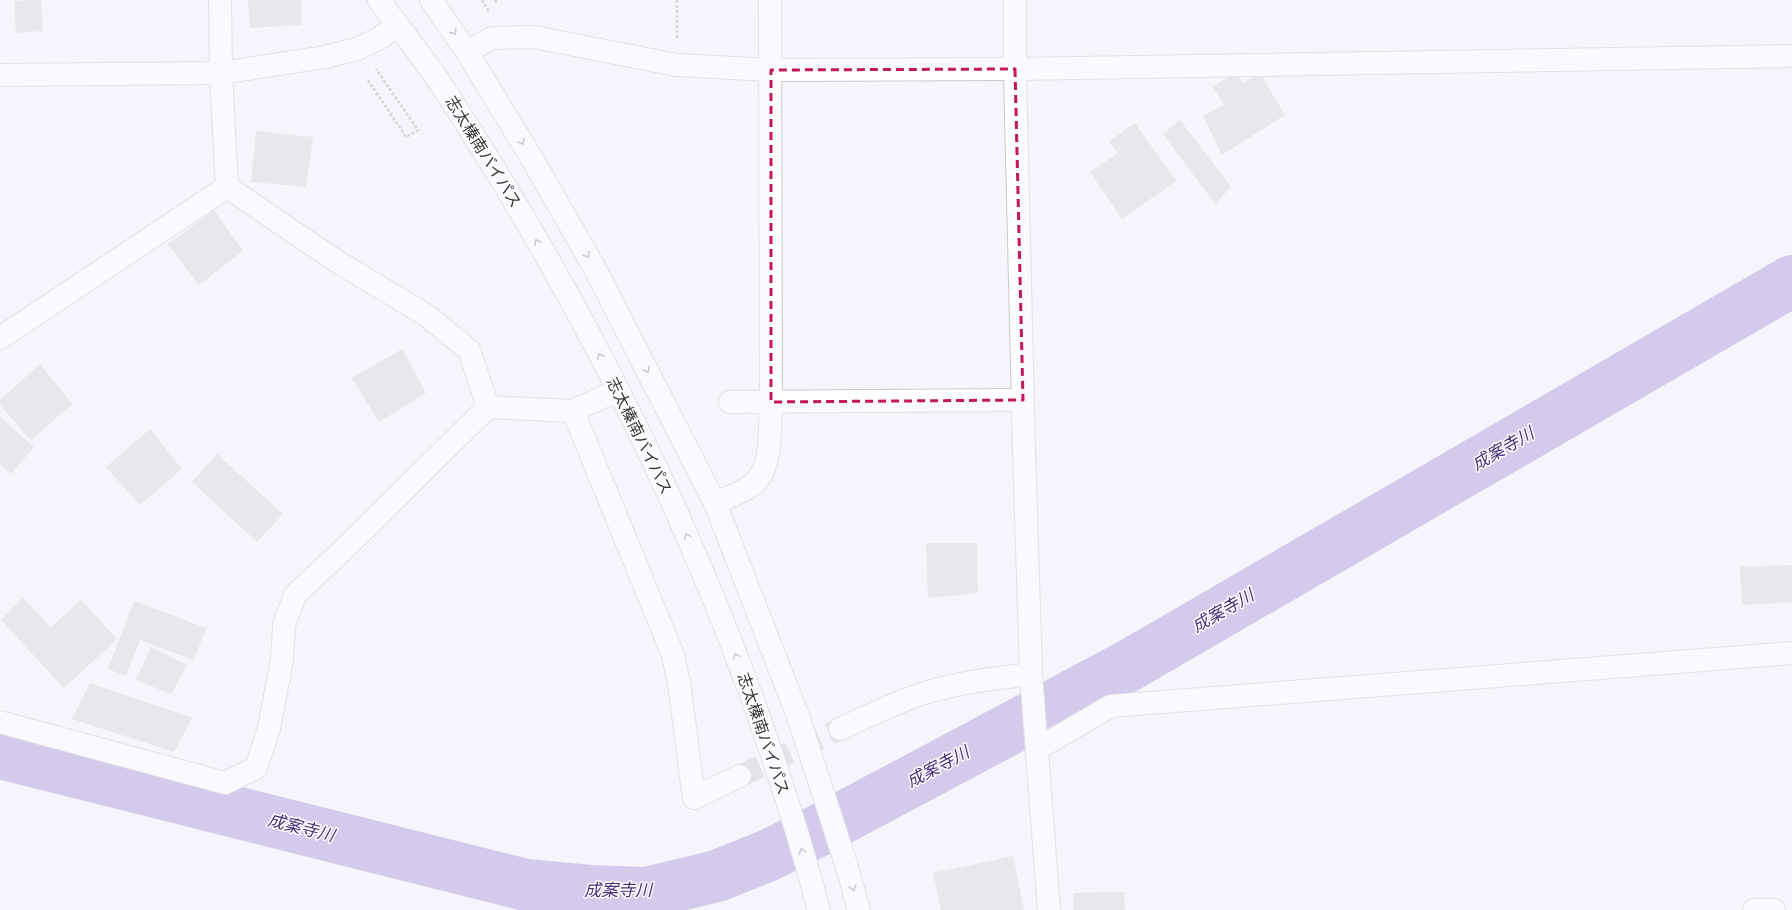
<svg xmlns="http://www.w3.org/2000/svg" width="1792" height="910" font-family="'Alegreya Sans','Noto Sans JP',sans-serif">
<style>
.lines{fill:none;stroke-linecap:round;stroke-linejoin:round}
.river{stroke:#aa99d9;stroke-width:52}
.building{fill:#d8d7de}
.minor-tunnel{stroke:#cfced5;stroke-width:22;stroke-dasharray:22 11;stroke-linecap:butt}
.minor-casing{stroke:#cbc9d0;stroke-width:24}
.tertiary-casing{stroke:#cbc9d0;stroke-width:24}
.trunk-casing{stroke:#cbc9d0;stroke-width:24}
.path{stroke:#b3b1b7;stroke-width:2.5;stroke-dasharray:3 2;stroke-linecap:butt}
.minor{stroke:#fff;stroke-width:22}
.tertiary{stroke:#fff;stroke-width:22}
.trunk{stroke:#fff;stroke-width:22}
.oneway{stroke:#9a9a9b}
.marked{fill:none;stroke:#c2185b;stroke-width:3;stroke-dasharray:8 5;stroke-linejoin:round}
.labels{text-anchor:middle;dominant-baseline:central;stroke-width:3;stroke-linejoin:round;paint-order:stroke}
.street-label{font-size:16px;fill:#353437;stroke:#fff}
.water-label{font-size:17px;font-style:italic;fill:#4b307c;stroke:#fff}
</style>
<rect width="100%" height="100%" fill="#f6f4fc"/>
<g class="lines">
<polyline class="river" points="0,753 526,885 590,891 646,893 717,876 767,856 816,832 1128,666 1792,281"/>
</g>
<g class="building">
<polygon points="30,0 41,0 43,31 16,33 14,1"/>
<polygon points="248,0 301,0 302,25 250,28"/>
<polygon points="1235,73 1243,83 1260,73 1285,115 1222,155 1203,116 1224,105 1213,87"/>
<polygon points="1180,120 1231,187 1215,204 1163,134"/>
<polygon points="1135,123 1176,181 1122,219 1090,172 1118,153 1109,141"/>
<polygon points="256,131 313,137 306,187 251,182"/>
<polygon points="214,210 243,251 199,285 168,244"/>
<polygon points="402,349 426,393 379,422 352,378"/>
<polygon points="40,364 72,404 31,440 0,405 0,400"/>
<polygon points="0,417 34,447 11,474 0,464"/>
<polygon points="150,429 182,469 140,505 106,467"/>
<polygon points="217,454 283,514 257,542 192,482"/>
<polygon points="926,543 977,543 978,593 928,598"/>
<polygon points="1792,565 1792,602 1742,605 1740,567"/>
<polygon points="23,598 51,627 81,600 117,639 64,688 1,620"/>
<polygon points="134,601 206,628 194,660 140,640 126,676 108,669"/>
<polygon points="151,647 187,665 171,694 136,680"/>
<polygon points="90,683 192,718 174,752 72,719"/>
<polygon points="1013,856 1024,910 941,910 933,873"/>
<polygon points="1124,892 1125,910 1073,910 1073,893"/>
</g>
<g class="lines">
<polyline class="minor-tunnel" points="740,776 840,729"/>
<g class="minor-casing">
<g id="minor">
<polyline points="220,0 221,73 227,187"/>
<polyline points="1015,0 1015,72 1024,450 1031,674 1049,910"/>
<polyline points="467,52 492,38 534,37 677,65 771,70 1015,69 1792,56"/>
<polyline points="0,75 221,73 325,57 357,49 378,39 397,26"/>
<polyline points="227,187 338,262 426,315 469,350 488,407"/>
<polyline points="0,338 227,187"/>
<polyline points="730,402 1023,400"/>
<polyline points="573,411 673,655 679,683 694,798 740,776"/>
<polyline points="0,722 225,783 256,768 269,728 282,660 284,625 295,595 344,549 488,407 573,411 618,390"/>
<path d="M840 729C869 716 897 701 928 692 962 682 997 678 1031 674"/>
<polyline points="1037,749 1111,706 1792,653"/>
<polyline points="1754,910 1774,910"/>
</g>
</g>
<g class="tertiary-casing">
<path id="tertiary" d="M715 503C727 498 742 493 752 485 774 468 769 427 771 402L770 0"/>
</g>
<g class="trunk-casing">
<g id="trunk">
<path d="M379 0C400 29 423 57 442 86 608 339 741 618 819 910"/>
<polyline points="431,0 467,52 531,157 594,267 715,503 798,716 847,867 859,910"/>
</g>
</g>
<g class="path">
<polyline points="482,0 489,12"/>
<polyline points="495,0 498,4"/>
<polyline points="677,38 677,0"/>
<polyline points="368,80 406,137 418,130 376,69"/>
</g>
<use href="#minor" class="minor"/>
<use href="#tertiary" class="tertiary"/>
<use href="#trunk" class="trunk"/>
</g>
<defs><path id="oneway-chevron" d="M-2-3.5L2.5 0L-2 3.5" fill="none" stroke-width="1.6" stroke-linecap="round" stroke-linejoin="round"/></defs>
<g class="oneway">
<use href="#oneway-chevron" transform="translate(454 32) rotate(55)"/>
<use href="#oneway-chevron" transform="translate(522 142) rotate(59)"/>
<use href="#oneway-chevron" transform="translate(537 242) rotate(-120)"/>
<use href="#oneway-chevron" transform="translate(587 255) rotate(60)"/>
<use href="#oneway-chevron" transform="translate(600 356) rotate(-118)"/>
<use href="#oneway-chevron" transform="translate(647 370) rotate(63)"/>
<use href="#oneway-chevron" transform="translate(687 536) rotate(-114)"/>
<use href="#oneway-chevron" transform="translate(736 656) rotate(-111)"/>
<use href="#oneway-chevron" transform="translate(802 851) rotate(-107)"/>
<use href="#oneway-chevron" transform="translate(853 888) rotate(74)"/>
</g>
<path d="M0 0H1792V910H0ZM1015 69 1023 400 771 402V70Z" fill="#f6f4fc" fill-opacity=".55" fill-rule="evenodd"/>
<path class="marked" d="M1015 69 1023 400 771 402V70Z"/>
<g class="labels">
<g class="street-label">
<text transform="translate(483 152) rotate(58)">志太榛南バイパス</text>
<text transform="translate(639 436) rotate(64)">志太榛南バイパス</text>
<text transform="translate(763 734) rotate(71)">志太榛南バイパス</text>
</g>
<g class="water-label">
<text transform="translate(1503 449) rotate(-30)">成案寺川</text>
<text transform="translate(1223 611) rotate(-30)">成案寺川</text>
<text transform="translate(938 767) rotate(-28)">成案寺川</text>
<text transform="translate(301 828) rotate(14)">成案寺川</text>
<text x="618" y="890">成案寺川</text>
</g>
</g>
</svg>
